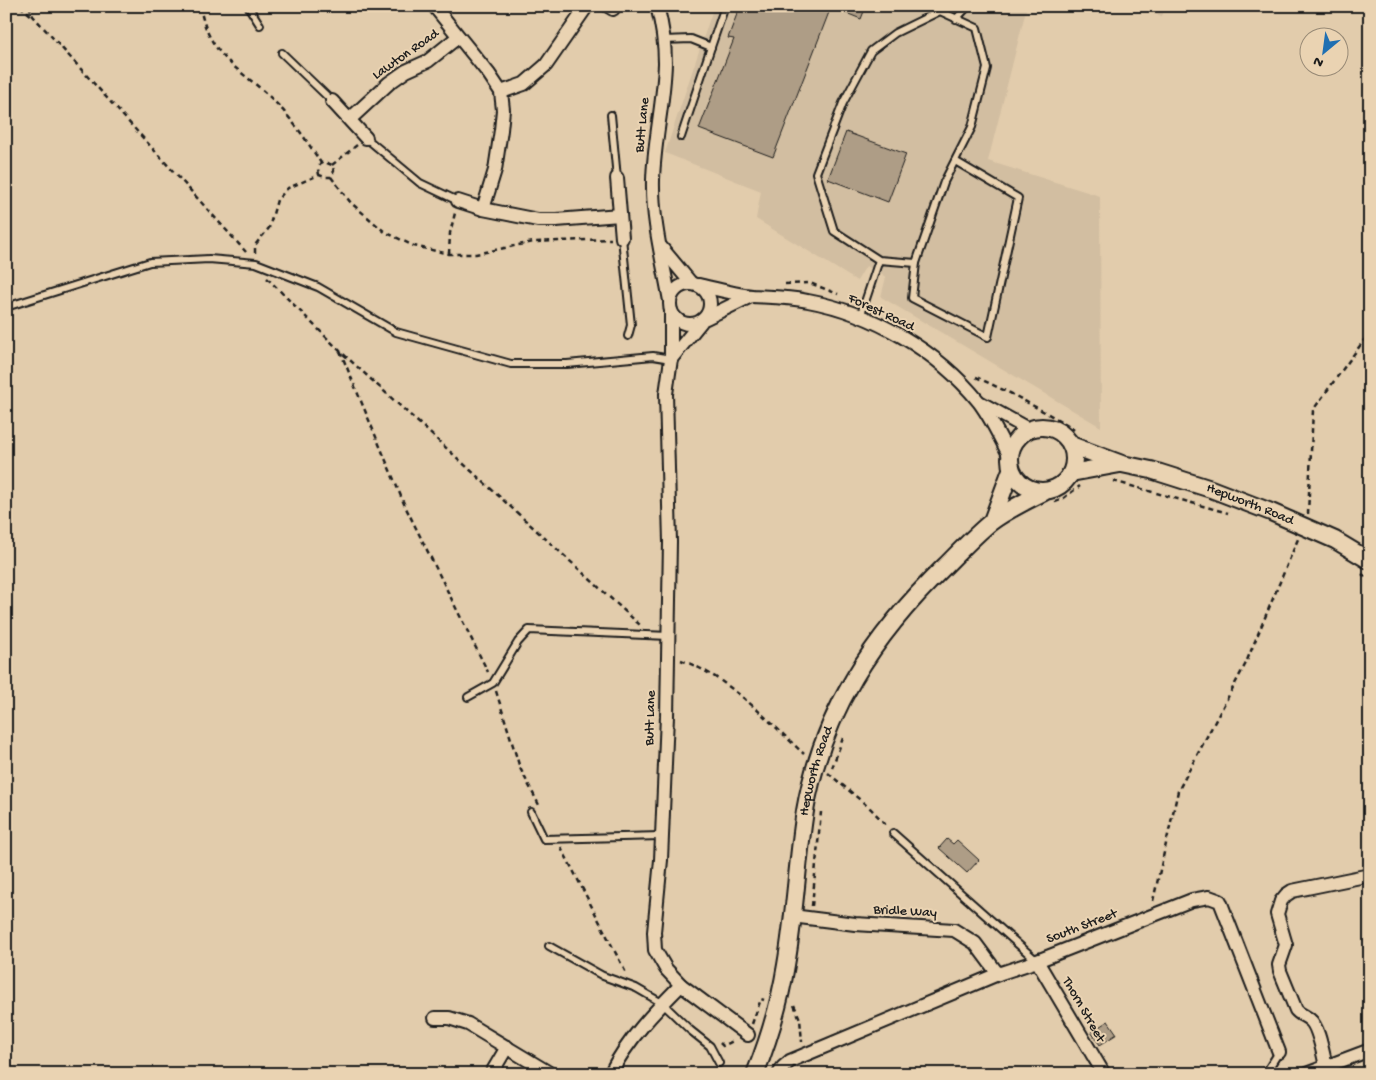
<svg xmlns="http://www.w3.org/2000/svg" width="1376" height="1080" font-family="'Gochi Hand',sans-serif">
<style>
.built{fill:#d2bea1}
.building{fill:#ae9d86;stroke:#1c1c1c}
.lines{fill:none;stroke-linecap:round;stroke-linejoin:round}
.service-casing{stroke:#1c1c1c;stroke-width:10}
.minor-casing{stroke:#1c1c1c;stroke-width:16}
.tertiary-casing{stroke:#1c1c1c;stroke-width:20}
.path{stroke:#1c1c1c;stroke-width:2.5;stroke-dasharray:5 4;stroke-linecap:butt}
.service{stroke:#ead3b2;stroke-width:6}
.minor{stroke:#ead3b2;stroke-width:12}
.tertiary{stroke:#ead3b2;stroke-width:16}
.labels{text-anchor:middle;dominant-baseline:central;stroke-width:4;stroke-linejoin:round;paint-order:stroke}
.street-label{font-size:14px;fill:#1c1c1c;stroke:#ead3b2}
</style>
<rect width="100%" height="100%" fill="#e2ccac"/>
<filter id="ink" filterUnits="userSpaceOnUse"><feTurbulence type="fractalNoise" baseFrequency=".02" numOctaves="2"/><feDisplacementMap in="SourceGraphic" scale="10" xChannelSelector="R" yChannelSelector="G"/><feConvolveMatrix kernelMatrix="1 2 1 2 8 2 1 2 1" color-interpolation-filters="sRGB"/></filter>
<g filter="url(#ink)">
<g class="built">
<polygon points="714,6 1027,6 988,161 1100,196 1101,427 881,297 886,277 866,266 857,281 756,219 761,191 665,153"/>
<polygon points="1122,6 1166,6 1162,16"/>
</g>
<g class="building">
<polygon points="740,6 866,6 861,19 831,7 773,157 699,129 734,39 728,38"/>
<polygon points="846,132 906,154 888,202 828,179"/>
<polygon points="947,839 953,844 957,840 979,860 967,873 939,848"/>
<polygon points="1108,1021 1117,1034 1100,1045 1091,1032"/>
</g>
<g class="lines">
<g class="service-casing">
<g id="service">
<polyline points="248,6 260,25"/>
<polyline points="956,19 968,6"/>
<polyline points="663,40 691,39 711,47 681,137"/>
<polyline points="711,47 725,6"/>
<polyline points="282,53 332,101"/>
<polyline points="611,115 617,178"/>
<polyline points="366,138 420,183 458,201"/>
<polyline points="622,238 631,325 628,336"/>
<polyline points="916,263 912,298 988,337 1018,198 955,161"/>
<polyline points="6,307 150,262 209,259 256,263 318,287 396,332 511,364 567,364 653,356 671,359"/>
<polyline points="860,317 879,260 834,231 816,173 843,103 871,51 895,33 940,11 977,28 987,68 972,127 944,182 916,263 879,260"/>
<polyline points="468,697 493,683 518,642 529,630 669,636"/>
<polyline points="531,812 544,839 661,836"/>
<polyline points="893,833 1037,961"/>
<polyline points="549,946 603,976 636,988 662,1003 690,1030 710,1046 719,1063"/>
<polyline points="1265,1074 1279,1052"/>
</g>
</g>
<g class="minor-casing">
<g id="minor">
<polyline points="434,6 489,74 501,92 503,110 501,130 495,170 483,209 458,201"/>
<polyline points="608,6 613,9"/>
<path d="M657 6C662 24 665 44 665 63 664 102 654 141 653 180 652 221 663 261 670 301"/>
<polyline points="501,92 524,84 546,65 587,6"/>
<polyline points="332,101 366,138"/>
<polyline points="350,119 389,83 406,71 428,61 458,37"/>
<polyline points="617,178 622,238"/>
<polyline points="483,209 538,220 556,220 620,215"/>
<polyline points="661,247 691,283"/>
<circle cx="690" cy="304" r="20"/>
<path d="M699 285C716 289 734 294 752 296 771 297 789 297 808 301 873 313 938 351 979 402 991 418 1000 437 1009 455"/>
<polyline points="671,311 671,359 666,394 670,542 667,716 661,860 654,932 655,950 666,969 681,985 748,1035"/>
<polyline points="706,318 751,296"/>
<polyline points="671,359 701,322"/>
<polyline points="981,403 1028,429"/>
<polyline points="792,916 855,924 954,930 975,943 998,974"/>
<polyline points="1037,961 1104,1074"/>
<polyline points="435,1018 449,1018 468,1024 551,1074"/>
<path d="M1326 1066C1323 1055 1319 1027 1310 1020 1306 1016 1300 1015 1296 1010L1280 971 1279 965 1286 945 1277 914 1281 901 1286 895 1292 891 1370 875"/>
<polyline points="491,1074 507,1047"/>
<path d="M610 1074C628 1039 654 1012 681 985"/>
<polyline points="779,1074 783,1067 790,1061 998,974 1037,961 1192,900 1209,897 1220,901 1279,1052"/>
<polyline points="1306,1074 1370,1050"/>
</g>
</g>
<g class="tertiary-casing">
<g id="tertiary">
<circle cx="1042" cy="459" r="32"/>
<path id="s1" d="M1071 445 1122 464 1151 470 1211 489 1271 512 1335 540 1370 561"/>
<polyline points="1071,473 1120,464"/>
<polyline points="992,521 1011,470"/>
<path id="s2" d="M755 1074C769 1039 780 1002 786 965 795 914 797 862 805 811 822 712 874 635 945 566 960 551 975 535 991 522 1007 510 1026 501 1044 492"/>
</g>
</g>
<g class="path">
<polyline points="20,6 32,16"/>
<polyline points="29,6 33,16 246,252"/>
<path d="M200 6C209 59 241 68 274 101 293 120 307 141 321 163"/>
<polyline points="332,165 357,145"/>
<polyline points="331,177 351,203 385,232 414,246 449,254 476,254 533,242 611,239"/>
<polyline points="255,253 255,245 269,228 277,200 288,188 319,175 325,177 331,177 334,171 332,165 327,163 321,163 318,169 319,175"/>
<polyline points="449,254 450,233 455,213"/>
<polyline points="267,278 340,351 640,625"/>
<polyline points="785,284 810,283 838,294"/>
<polyline points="340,351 405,506 488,672"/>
<polyline points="976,377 1012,394 1068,425 1074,430"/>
<polyline points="1113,481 1228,513"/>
<polyline points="1055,502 1061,500 1080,486"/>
<polyline points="1308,514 1313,410 1370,332"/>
<polyline points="1362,574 1370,580"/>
<path d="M681 660C730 678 766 719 804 754"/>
<polyline points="496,691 520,768 540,807"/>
<polyline points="832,768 843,738"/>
<polyline points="828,773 871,809 887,826"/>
<polyline points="561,847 626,973"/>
<polyline points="1153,901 1178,791 1245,665 1298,539"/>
<polyline points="812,906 821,812"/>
<polyline points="794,1005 800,1019 802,1042"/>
<polyline points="752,1024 761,999 764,1000"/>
<polyline points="720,1043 723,1046 735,1040"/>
</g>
<use href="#service" class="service"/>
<use href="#minor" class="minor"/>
<use href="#tertiary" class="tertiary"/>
</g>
</g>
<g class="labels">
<g class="street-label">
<text transform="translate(406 55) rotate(-35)">Lawton Road</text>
<text transform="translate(643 125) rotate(-84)">Butt Lane</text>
<text transform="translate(881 313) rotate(25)">Forest Road</text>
<text stroke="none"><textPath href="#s1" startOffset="189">Hepworth Road</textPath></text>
<text transform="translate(651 718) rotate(-88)">Butt Lane</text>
<text stroke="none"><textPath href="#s2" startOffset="310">Hepworth Road</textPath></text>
<text transform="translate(905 912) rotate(3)">Bridle Way</text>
<text transform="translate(1082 927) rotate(-21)">South Street</text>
<text transform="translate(1083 1010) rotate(60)">Thorn Street</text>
</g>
</g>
<rect width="1376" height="1080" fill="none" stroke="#ead3b2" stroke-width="25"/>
<rect x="12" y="12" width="1351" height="1055" fill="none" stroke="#1c1c1c" stroke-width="2" filter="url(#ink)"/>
<g transform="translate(1324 52) rotate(209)"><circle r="24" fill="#ead3b2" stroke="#988a76"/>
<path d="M0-4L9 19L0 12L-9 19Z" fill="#1f6fb2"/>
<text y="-8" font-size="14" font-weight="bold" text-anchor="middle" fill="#1c1c1c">N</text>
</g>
</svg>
